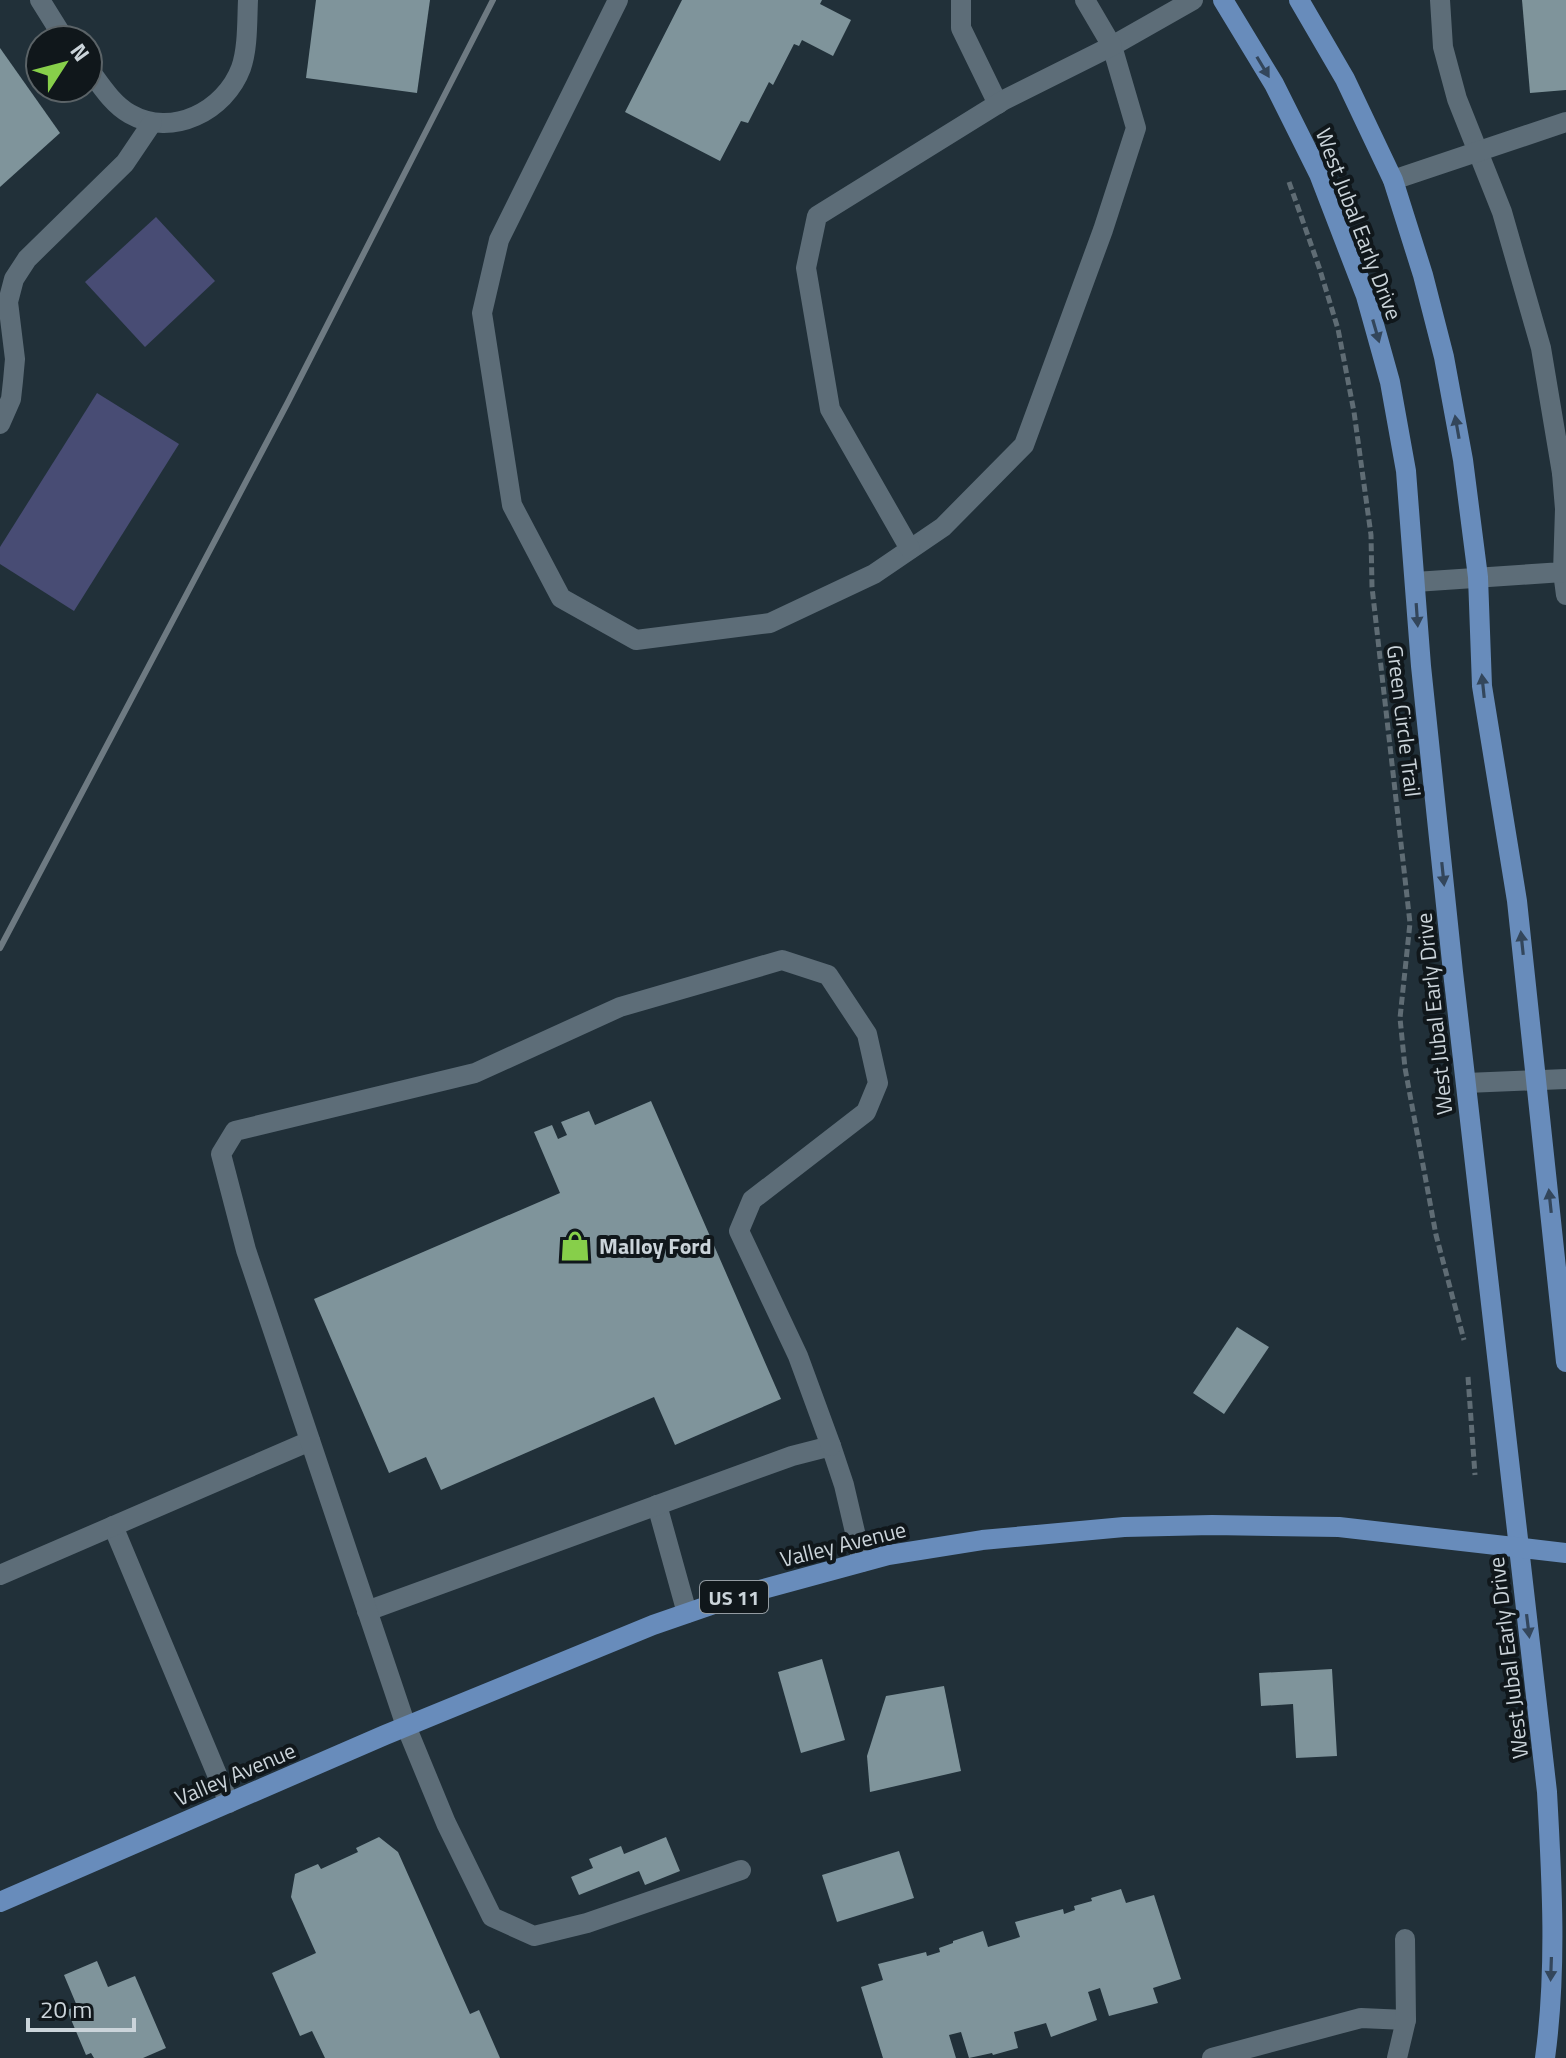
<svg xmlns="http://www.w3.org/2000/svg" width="1566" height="2058" font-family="'Titillium Web',sans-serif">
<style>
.green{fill:#484c74}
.building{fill:#7f949b}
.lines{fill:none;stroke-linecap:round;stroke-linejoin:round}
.path{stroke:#5f6c74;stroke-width:5;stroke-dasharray:8 4;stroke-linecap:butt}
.minor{stroke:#5d6d78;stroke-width:20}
.major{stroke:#688cbb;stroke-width:20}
.rail{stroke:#6e7a82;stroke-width:6}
.oneway{fill:#33465b}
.labels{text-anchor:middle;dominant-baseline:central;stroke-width:8;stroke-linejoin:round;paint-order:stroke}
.shield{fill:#10171b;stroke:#939ba1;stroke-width:2}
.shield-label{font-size:20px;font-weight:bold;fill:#cbd4da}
.street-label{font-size:22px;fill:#cbd4da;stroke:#10171b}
.poi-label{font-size:22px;font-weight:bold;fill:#cbd4da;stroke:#10171b;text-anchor:start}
</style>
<rect width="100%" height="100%" fill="#213039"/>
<g class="green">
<polygon points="156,217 215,281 145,347 85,282"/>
<polygon points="97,393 179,444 74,611 0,564 0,547"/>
</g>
<g class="building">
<polygon points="316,0 430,0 417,93 306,78"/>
<polygon points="682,0 822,0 820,4 851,20 833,56 802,40 799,46 794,44 773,85 769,82 748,123 741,121 720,161 625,112"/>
<polygon points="1522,0 1566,0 1566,90 1530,93"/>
<polygon points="0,48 60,133 0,187"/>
<polygon points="651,1101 781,1399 675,1445 654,1397 441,1490 426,1457 389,1473 314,1299 560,1193 534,1132 552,1125 558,1139 567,1135 561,1122 589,1111 595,1125"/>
<polygon points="1237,1327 1269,1347 1224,1414 1193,1393"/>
<polygon points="822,1659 845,1740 801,1753 778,1672"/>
<polygon points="1332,1669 1337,1756 1296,1758 1293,1704 1261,1706 1259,1673"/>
<polygon points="944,1686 961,1771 870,1792 867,1756 886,1696"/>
<polygon points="379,1837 398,1852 470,2014 479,2010 500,2058 325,2058 312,2031 300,2036 272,1973 316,1953 291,1897 295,1874 318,1864 321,1869 358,1852 356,1848"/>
<polygon points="666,1837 680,1871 645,1885 639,1871 579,1895 571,1877 593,1868 589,1859 621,1846 624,1854"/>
<polygon points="899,1851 914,1898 837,1922 822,1875"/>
<polygon points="1121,1889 1126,1903 1154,1895 1181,1979 1153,1988 1158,2003 1109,2016 1100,1988 1088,1992 1097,2020 1051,2037 1046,2023 1014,2032 1018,2048 993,2055 992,2053 969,2058 961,2032 949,2035 956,2058 883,2058 861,1987 883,1980 878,1964 926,1952 927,1956 940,1952 939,1948 953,1943 953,1941 983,1931 988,1947 1020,1937 1015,1922 1063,1909 1064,1914 1075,1910 1074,1906 1092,1901 1091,1898"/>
<polygon points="97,1961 108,1987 135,1976 166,2048 143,2058 94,2058 91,2053 86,2055 67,2010 77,2006 64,1975"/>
</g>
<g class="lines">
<g class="path">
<polyline points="1289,182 1319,267 1338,329 1354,412 1371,535 1372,587 1410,923 1400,1018 1405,1068 1436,1235 1464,1340"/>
<polyline points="1468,1377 1475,1475"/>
</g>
<g class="minor">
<polyline points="40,0 65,40"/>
<polyline points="618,0 499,240 482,313 512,505 561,598 636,640 770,623 874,574 943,527 1024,445 1103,230 1136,128 1112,46 1193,0"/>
<polyline points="961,0 961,28 998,104"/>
<polyline points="1440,0 1443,47 1457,99 1502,212 1541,348 1562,473"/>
<path d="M88 68C100 84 112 104 130 114 172 138 225 111 241 68 248 48 247 21 248 0"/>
<polyline points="1393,180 1566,122"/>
<polyline points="0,424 11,399 13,381 15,359 8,302 14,279 27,259 125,163 152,123"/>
<polyline points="910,549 830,409 806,268 817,216 1004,100 1112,46 1085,0"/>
<polyline points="1566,573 1563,572 1566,595"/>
<polyline points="1415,582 1563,572 1565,509 1562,473 1566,473"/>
<polyline points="1466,1083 1566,1079"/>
<polyline points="657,1505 687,1613"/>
<polyline points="113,1526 229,1803"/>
<polyline points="0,1575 310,1441"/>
<polyline points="367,1611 792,1456 831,1446 844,1485 862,1562"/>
<polyline points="741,1870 587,1923 534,1936 492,1917 446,1823 406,1726 246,1250 221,1154 235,1131 475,1073 620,1007 782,960 828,975 867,1034 878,1083 866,1112 752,1200 739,1231 798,1356 831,1446"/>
<polyline points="1212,2058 1361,2018 1406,2020"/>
<polyline points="1397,2058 1406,2020 1405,1939"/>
</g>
<g class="major">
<path d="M1223 0 1274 84 1319 174 1366 296 1390 382 1406 471 1421 666 1453 972 1547 1792C1552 1881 1557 1970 1545 2058"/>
<polyline points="1299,0 1345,79 1393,180 1423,275 1444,357 1463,460 1478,577 1482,686 1517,901 1566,1362"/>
<polyline points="0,1902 385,1735 653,1625 734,1597 888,1555 982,1540 1124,1527 1212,1525 1339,1527 1566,1553"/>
</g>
<polyline class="rail" points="0,948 288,402 493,0"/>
</g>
<defs><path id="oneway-solid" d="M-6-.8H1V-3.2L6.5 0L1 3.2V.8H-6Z" transform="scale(2)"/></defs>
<g class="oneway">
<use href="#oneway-solid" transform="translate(1263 67) rotate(59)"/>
<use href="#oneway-solid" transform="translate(1376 331) rotate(74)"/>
<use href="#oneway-solid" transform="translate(1457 427) rotate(-100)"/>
<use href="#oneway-solid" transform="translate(1417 615) rotate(86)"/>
<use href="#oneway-solid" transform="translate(1483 686) rotate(-96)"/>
<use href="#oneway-solid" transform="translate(1443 874) rotate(84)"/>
<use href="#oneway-solid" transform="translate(1522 943) rotate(-96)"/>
<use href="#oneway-solid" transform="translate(1550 1201) rotate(-96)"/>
<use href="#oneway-solid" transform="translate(1528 1626) rotate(83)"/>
<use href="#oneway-solid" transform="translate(1551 1969) rotate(92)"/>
</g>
<defs>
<g id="shop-bare" transform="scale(2.4)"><path d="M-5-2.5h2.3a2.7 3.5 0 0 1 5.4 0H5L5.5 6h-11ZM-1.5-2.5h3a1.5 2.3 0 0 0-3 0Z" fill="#87cf4a" stroke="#10171b" stroke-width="2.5" paint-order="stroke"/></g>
</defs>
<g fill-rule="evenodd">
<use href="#shop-bare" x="575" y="1246"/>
</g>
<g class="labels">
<rect class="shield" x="700" y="1581" width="68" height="32" rx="6"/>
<g class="shield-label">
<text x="734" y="1597">US 11</text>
</g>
<g class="street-label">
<text transform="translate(1359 224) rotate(69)">West Jubal Early Drive</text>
<text transform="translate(1404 721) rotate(83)">Green Circle Trail</text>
<text transform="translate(1434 1014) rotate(-96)">West Jubal Early Drive</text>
<text transform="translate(843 1544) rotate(-14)">Valley Avenue</text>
<text transform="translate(1508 1658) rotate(-97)">West Jubal Early Drive</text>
<text transform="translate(235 1774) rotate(-23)">Valley Avenue</text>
</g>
<g class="poi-label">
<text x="599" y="1246">Malloy Ford</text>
</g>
</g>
<g transform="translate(64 64) rotate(54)"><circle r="38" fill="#10171b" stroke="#5b6367" stroke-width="2"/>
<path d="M0-6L14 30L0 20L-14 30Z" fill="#87cf4a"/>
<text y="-12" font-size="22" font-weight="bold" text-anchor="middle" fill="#cbd4da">N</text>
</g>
<path d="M28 2018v12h106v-12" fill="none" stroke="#cbd4da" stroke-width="4"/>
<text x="40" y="2018" font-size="24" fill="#cbd4da" stroke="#10171b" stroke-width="6" paint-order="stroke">20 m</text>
</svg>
